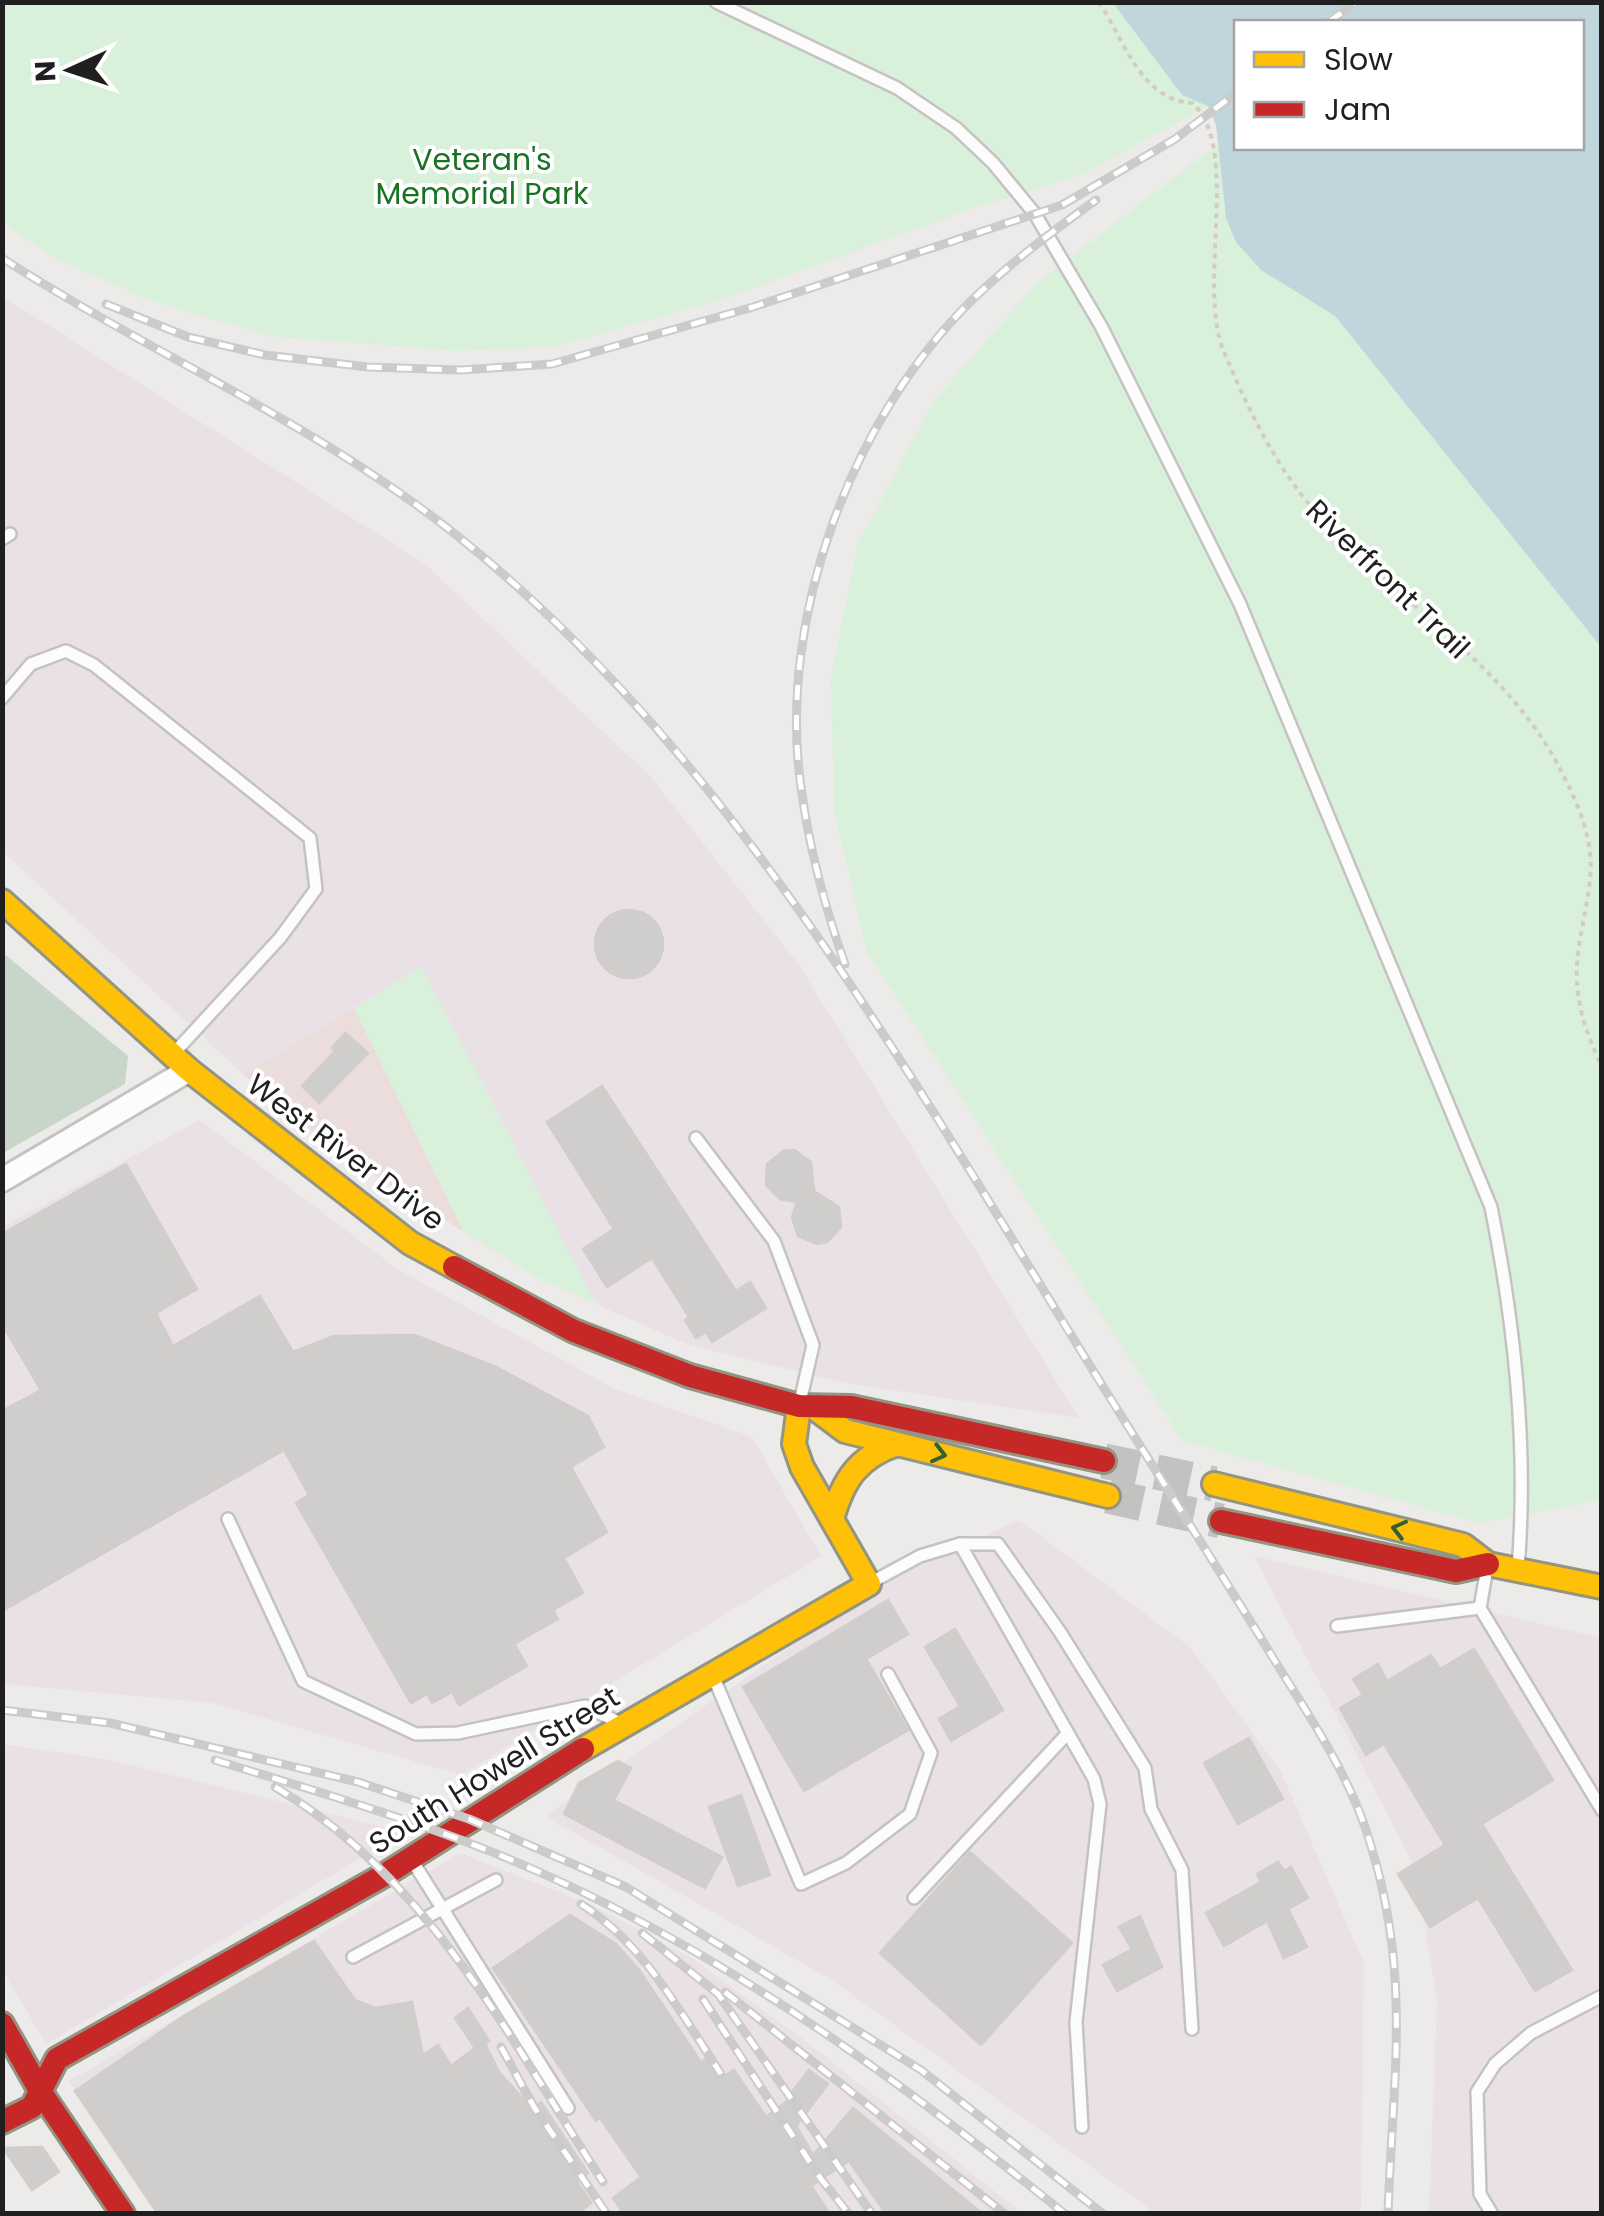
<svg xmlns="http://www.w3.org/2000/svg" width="1604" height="2216" font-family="Poppins,sans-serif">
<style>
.commercial{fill:#eadddc}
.industrial{fill:#eae1e6}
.cemetery{fill:#c8d6c9}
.park{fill:#d9f0da}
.water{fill:#c0d6dc;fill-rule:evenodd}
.building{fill:#d0cecc;stroke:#d0cdca;stroke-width:2.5}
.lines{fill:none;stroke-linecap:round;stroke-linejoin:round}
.primary-tunnel{stroke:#c4c2c1;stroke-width:35;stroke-dasharray:35 18;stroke-linecap:butt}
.lane-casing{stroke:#c4c3c2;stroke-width:16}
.street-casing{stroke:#c4c3c2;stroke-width:28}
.slow-casing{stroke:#939582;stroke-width:28}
.jam-casing{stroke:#939582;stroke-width:28}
.path{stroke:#d6cac8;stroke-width:4;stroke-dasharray:5 5;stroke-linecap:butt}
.lane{stroke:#fcfcfc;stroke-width:11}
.street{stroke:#fcfcfc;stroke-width:22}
.slow{stroke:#ffc107;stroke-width:22}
.jam{stroke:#c62828;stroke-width:22}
.rail-casing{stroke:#cbcbca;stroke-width:9}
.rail{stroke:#fff;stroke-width:5;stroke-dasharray:15;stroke-linecap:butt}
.oneway{stroke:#336035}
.labels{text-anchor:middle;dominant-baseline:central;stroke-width:8;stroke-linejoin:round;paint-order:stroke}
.park-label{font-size:30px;fill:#187222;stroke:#fff}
.street-label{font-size:30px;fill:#1f1f1f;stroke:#fff}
</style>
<rect width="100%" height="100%" fill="#edebe9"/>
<polygon class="commercial" points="354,1008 464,1232 336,1151 243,1074"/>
<g class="industrial">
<polygon points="2,296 425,564 650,776 799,965 1079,1418 845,1383 689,1345 596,1304 422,967 243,1074 3,852"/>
<polygon points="200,1120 399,1270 615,1389 752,1437 821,1556 461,1775 213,1703 3,1684 2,1227"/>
<polygon points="1019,1520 1190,1647 1281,1772 1364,1963 1361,2213 1155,2213 833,1981 545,1816 892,1577"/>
<polygon points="1254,1556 1601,1638 1601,2213 1429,2213 1437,1999 1415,1868"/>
<polygon points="3,1744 110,1760 405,1832 46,2044 3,1971"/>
<polygon points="460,1853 592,1905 693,1959 803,2039 1022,2213 157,2213 69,2081"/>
</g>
<polygon class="cemetery" points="2,952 128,1056 125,1084 3,1153"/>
<g class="park">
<polygon points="3,3 1113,3 1182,94 1208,106 1079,176 971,209 720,300 554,347 457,351 269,336 152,301 56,259 3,222"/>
<polygon points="1218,144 1226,218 1261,270 1335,316 1601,647 1601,1500 1479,1523 1183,1441 867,952 834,810 831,678 858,543 934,401 1036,284"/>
<polygon points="422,967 596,1304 536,1277 464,1232 354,1008"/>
</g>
<path class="water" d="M1113 3H1601V647L1335 316 1261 270 1236 242 1226 218 1216 125 1208 106 1182 95ZM1236 22H1582V148H1236Z"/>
<g class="building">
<circle cx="629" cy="944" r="34"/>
<polygon points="345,1033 368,1053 319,1103 302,1086 335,1051 332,1048"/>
<polygon points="602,1086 736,1291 750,1282 766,1308 712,1342 706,1332 696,1338 685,1320 689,1317 652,1258 607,1287 583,1249 614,1229 547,1122"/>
<polygon points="794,1150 811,1162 814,1191 839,1207 841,1227 827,1242 817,1244 798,1236 792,1217 797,1202 780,1199 766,1185 767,1164 783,1151"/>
<polygon points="126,1164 197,1289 156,1313 173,1346 260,1296 293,1352 334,1336 415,1335 496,1367 588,1416 604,1447 571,1467 607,1532 564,1558 583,1593 553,1610 558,1619 514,1644 527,1666 459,1705 452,1692 432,1703 427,1694 411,1703 296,1503 309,1495 284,1450 2,1611 2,1411 41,1390 2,1324 2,1234"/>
<polygon points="888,1600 908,1634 866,1659 908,1730 804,1791 743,1687"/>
<polygon points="955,1629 1003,1710 951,1741 939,1719 960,1706 925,1647"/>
<polygon points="1474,1649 1553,1780 1482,1824 1572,1970 1535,1991 1478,1898 1430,1927 1398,1874 1445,1845 1384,1744 1366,1755 1340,1708 1363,1695 1353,1679 1378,1664 1387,1681 1431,1655 1440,1669"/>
<polygon points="1249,1738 1283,1799 1238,1824 1204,1763"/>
<polygon points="618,1761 631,1768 614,1800 722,1857 705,1888 564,1814 579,1783"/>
<polygon points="741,1795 770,1875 738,1886 709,1807"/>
<polygon points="970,1852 1072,1943 981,2045 880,1953"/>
<polygon points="1278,1862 1284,1871 1291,1867 1308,1898 1288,1909 1307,1947 1284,1958 1267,1921 1224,1946 1206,1913 1261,1882 1257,1874"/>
<polygon points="570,1915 616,1944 639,1970 701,2062 707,2058 719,2080 734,2070 766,2117 794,2096 792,2092 809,2070 828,2084 796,2126 813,2155 853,2108 983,2214 886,2214 849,2161 811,2186 830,2214 624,2214 613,2198 641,2177 600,2118 596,2121 493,1968"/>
<polygon points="1140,1916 1162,1967 1117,1991 1103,1965 1132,1949 1119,1927"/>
<polygon points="314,1941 355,2000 375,2008 412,2002 423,2055 438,2045 451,2066 475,2048 455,2018 468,2008 489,2041 485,2044 499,2072 532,2109 541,2102 588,2173 577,2182 591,2203 577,2214 158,2214 75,2091 185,2015"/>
<polygon points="42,2147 59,2172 32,2190 3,2148"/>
</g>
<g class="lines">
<g class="primary-tunnel">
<polyline points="1104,1461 1214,1484"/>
<polyline points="1108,1496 1221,1521"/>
</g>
<g class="lane-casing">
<g id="lane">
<path d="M716 2 897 88 956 128 993 163 1035 214 1101 326 1240 604 1491 1207C1515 1326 1528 1447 1518 1568"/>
<polyline points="2,539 10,534"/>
<polyline points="2,698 31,664 66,651 94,665 310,838 316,889 280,938 175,1052"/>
<polyline points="696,1138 774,1241 813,1345 800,1402"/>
<polyline points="228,1519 303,1681 416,1734 458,1733 585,1706 618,1722"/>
<polyline points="960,1544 998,1544 1060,1632 1145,1768 1151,1809 1182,1870 1192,2029"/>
<polyline points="1487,1568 1480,1608 1602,1810"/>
<polyline points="872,1582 920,1556 960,1544 1094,1779 1100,1804 1076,2022 1082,2127"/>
<polyline points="1337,1626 1480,1608"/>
<polyline points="713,1676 801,1884 846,1863 910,1814 931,1753 888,1674"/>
<polyline points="413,1862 568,2108"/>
<polyline points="914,1898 1067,1734"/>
<polyline points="353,1957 496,1880"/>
<polyline points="1492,2214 1480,2194 1477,2092 1495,2064 1531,2033 1602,1996"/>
</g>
</g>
<g class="street-casing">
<polyline id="street" points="2,1180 189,1070"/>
</g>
<g class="slow-casing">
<g id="slow">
<polyline points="2,901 189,1070 410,1243 454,1267"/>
<polyline points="817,1410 845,1431 1108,1496"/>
<polyline points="1214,1484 1463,1545 1488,1564 1602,1587"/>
<path d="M832 1519C843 1480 858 1457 897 1444"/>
<polyline points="583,1749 869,1584 802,1467 794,1444 799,1406"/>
</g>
</g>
<g class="jam-casing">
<g id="jam">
<polyline points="454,1267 574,1331 690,1376 799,1406 851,1407 1104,1461"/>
<polyline points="1221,1521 1456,1571 1488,1564"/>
<polyline points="2,2024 42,2094 123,2214"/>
<polyline points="2,2122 32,2107 57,2059 386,1874 583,1749"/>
</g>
</g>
<path class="path" d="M1099 2C1124 40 1141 100 1192 103 1242 146 1196 286 1224 352 1246 404 1272 460 1309 504 1385 595 1503 659 1559 767 1572 791 1587 824 1590 852 1594 890 1579 927 1577 965 1575 1002 1586 1033 1602 1067"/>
<use href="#lane" class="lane"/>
<use href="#street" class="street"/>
<use href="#slow" class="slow"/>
<use href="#jam" class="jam"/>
<g class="rail-casing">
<g id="rail">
<polyline points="1329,22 1356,2"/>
<path d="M2 258C151 354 315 423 455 534 748 766 937 1125 1134 1436 1181 1511 1229 1586 1275 1661 1308 1714 1344 1767 1365 1827 1413 1969 1393 2069 1388 2214"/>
<polyline points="106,304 188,337 265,355 368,367 461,370 552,364 753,307 1062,205 1175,139 1236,93"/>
<path d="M845 964C825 908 809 847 801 787 777 619 851 419 972 300 1010 263 1053 231 1096 200"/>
<polyline points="2,1710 110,1723 358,1782 469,1819 626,1887 921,2070 1103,2214"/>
<path d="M215 1760C331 1796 448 1829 559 1881 747 1968 904 2084 1065 2214"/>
<path d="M275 1787C428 1877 510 2039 603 2182"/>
<path d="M581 1904C645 1945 680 2012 721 2074"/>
<polyline points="642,1933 718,1994 872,2214"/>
<polyline points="725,1992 1005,2214"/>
<polyline points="703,1999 821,2179 849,2214"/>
<polyline points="501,2047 534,2107 607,2214"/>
</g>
</g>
<use href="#rail" class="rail"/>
</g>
<defs><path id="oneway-chevron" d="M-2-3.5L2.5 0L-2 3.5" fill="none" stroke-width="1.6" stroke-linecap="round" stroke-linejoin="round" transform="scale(2.5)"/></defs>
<g class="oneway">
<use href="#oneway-chevron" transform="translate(939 1454) rotate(14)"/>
<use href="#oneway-chevron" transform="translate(1399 1529) rotate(-166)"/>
</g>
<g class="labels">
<g class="park-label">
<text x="482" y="159">Veteran's<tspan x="482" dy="34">Memorial Park</tspan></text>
</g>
<g class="street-label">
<text transform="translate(1388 579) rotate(44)">Riverfront Trail</text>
<text transform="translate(346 1152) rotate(37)">West River Drive</text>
<text transform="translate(494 1770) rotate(-32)">South Howell Street</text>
</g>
</g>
<rect width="1604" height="2216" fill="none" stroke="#1f1f1f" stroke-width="10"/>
<rect x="1234" y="20" width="350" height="130" fill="#ffffff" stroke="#a5a5a5" stroke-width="2.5"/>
<rect x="1254" y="52" width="50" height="15" fill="#ffc107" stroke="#a5a5a5" stroke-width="2.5"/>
<text x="1324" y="70" font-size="30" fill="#1f1f1f">Slow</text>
<rect x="1254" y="102" width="50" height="15" fill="#c62828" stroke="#a5a5a5" stroke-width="2.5"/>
<text x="1324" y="120" font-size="30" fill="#1f1f1f">Jam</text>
<g transform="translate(70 70) rotate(267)" stroke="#ffffff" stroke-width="8" paint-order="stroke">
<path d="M0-8L18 38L0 25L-18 38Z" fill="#1f1f1f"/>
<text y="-15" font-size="28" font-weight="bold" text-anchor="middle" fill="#1f1f1f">N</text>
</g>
</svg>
